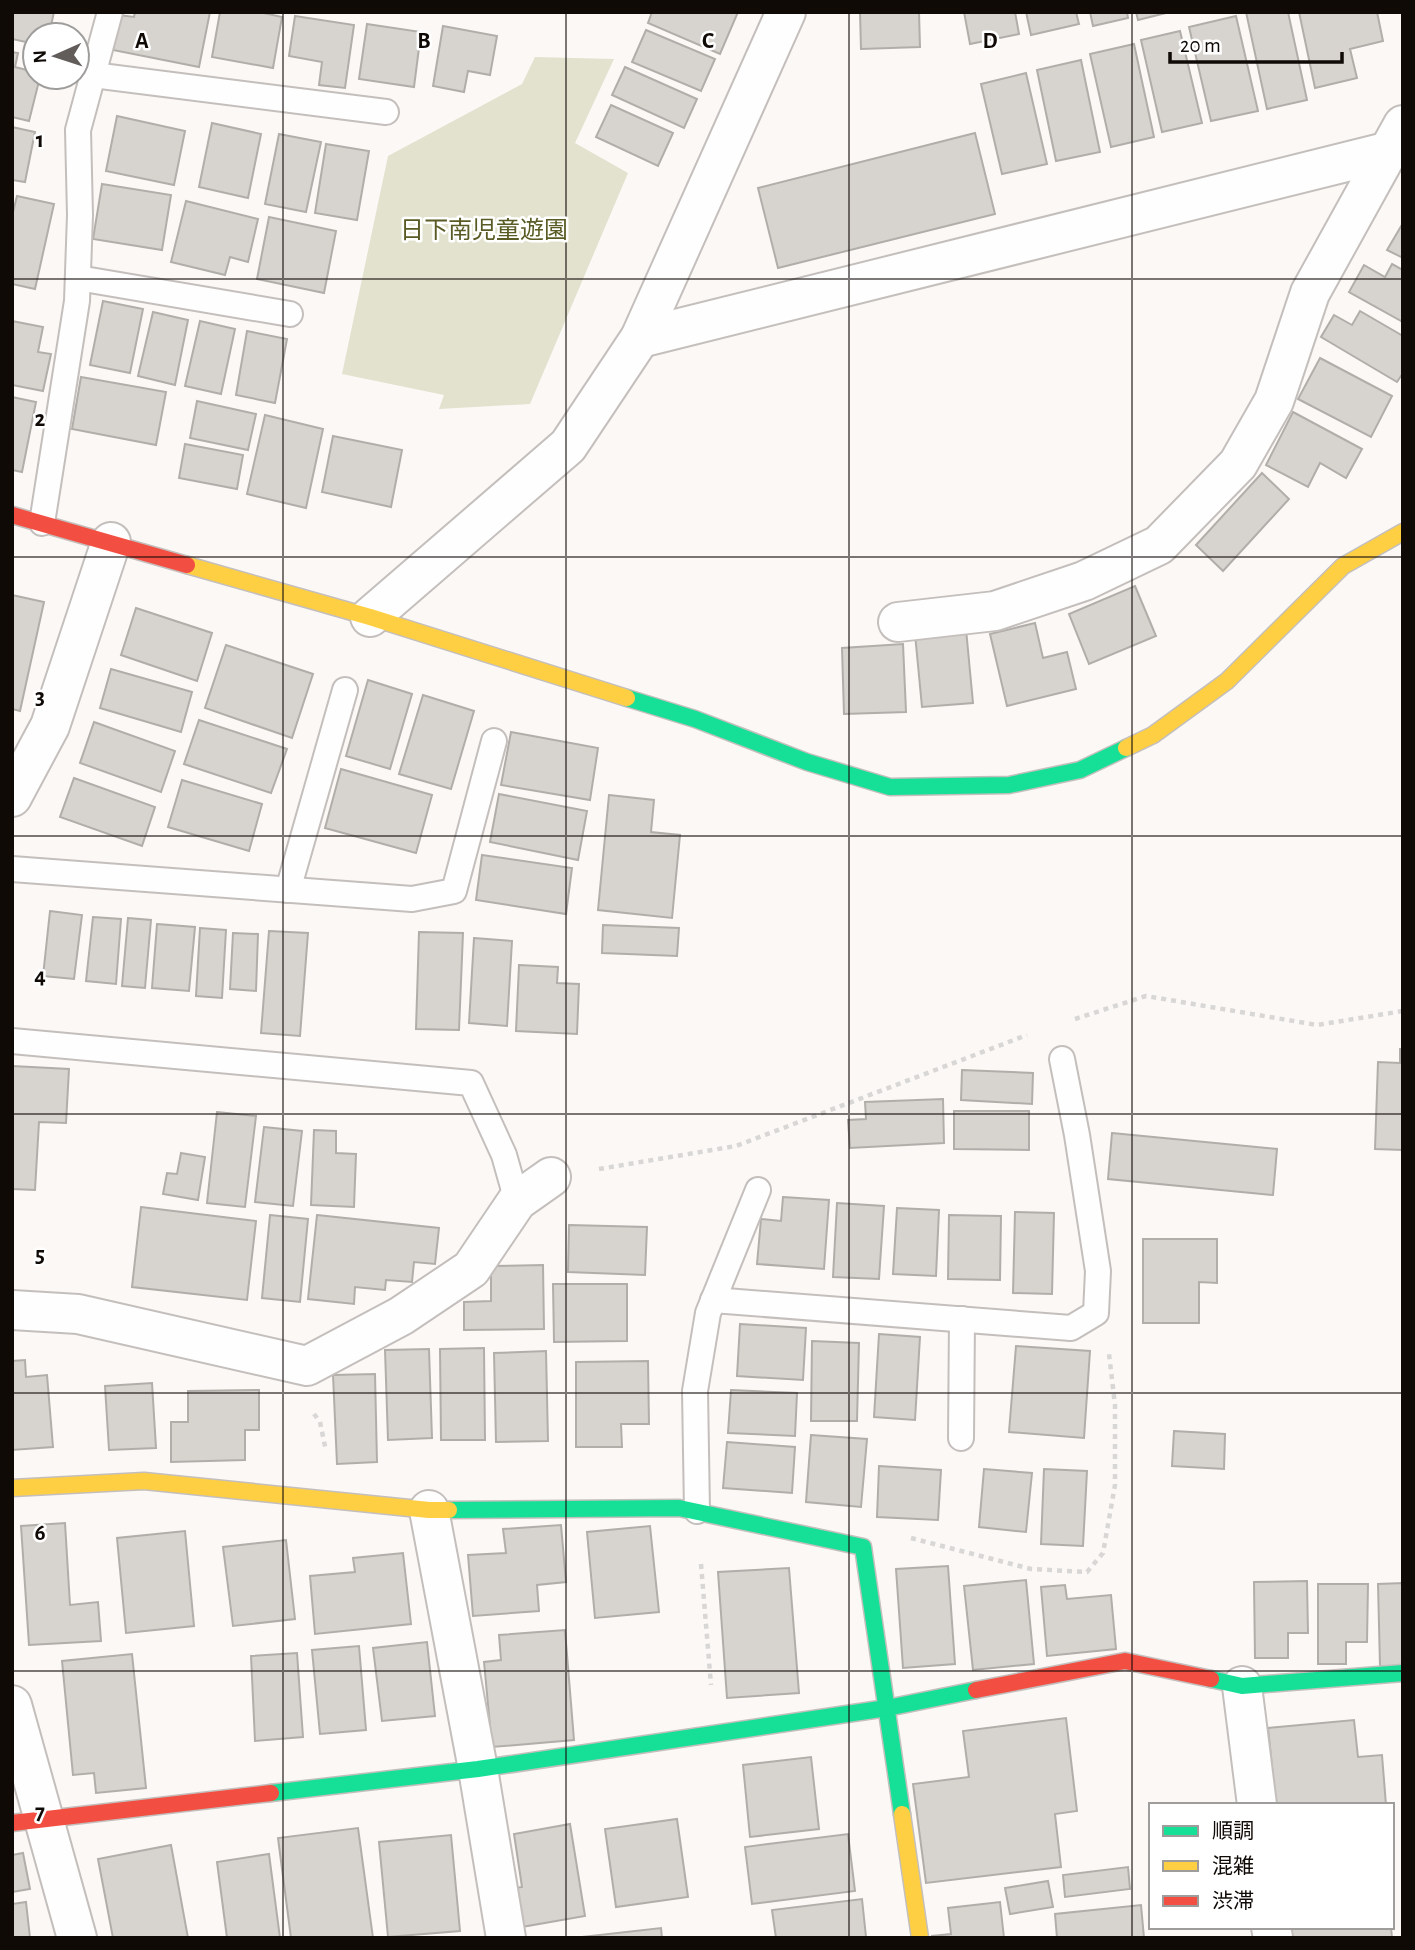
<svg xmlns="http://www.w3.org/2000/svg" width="1415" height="1950" font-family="'Alegreya Sans','Noto Sans JP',sans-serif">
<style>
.green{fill:#e2e2ce}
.building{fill:#d7d3cf;stroke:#b1aeaa;stroke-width:2}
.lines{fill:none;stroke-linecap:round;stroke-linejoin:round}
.lane-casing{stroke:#c4bfbc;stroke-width:28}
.street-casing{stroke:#c4bfbc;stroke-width:42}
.fast-casing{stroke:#c4bfbc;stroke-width:19}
.slow-casing{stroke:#c4bfbc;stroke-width:19}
.jam-casing{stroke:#c4bfbc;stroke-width:19}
.path{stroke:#d8d7d6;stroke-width:4.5;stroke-dasharray:5 5;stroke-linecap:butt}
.lane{stroke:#fefefe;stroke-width:24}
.street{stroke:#fefefe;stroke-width:38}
.fast{stroke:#16e098;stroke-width:16}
.slow{stroke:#ffcf43;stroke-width:16}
.jam{stroke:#f24e42;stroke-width:16}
.grid{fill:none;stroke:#100a07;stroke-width:2;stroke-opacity:0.55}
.labels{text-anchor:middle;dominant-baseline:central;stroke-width:5;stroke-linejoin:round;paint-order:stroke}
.park-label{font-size:24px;fill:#5a5b24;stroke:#fff}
.grid-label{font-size:23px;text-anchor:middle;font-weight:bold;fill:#100a07;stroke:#fff;stroke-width:5;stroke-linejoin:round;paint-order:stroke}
</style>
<rect width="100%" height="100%" fill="#fbf8f6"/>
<polygon class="green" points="535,57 614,59 575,143 628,173 530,404 439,409 444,395 342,374 388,156 522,84"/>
<g class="building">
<polygon points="12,12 54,12 49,35 35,35 35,44 12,39"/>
<polygon points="135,12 210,12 199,67 113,50 119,15 134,17"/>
<polygon points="220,12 259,12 282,17 273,68 212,57"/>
<polygon points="652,12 738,12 720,54 648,23"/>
<polygon points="860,12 919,12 920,47 861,49"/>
<polygon points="964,12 1015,12 1019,34 970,44"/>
<polygon points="1026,12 1076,12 1079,24 1031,35"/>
<polygon points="1090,12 1127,12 1128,18 1093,26"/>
<polygon points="1136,12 1170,12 1138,20"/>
<polygon points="1246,12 1288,12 1307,100 1267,109"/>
<polygon points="1299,12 1377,12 1383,41 1350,49 1357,78 1315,88"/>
<polygon points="295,16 354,25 345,88 319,85 322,62 289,56"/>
<polygon points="1236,16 1258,111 1211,121 1189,27"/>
<polygon points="367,24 421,32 414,87 359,79"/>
<polygon points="443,26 497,36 490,75 468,71 464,92 433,86"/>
<polygon points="646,30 715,59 701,91 632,62"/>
<polygon points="1180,31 1202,123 1162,132 1141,40"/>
<polygon points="1134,44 1154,137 1111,147 1090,54"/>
<polygon points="12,52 18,53 15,67 35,72 35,77 40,77 29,121 12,117"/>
<polygon points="1081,60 1100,152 1056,161 1037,70"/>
<polygon points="625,67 697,99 684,128 612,95"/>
<polygon points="1026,73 1047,164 1002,174 981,84"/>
<polygon points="611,105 673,133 658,166 596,137"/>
<polygon points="117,116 185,131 174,185 106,171"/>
<polygon points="212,123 261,134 248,198 199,187"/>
<polygon points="12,127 35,132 25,182 12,180"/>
<polygon points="975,133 995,214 778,268 758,188"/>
<polygon points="279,134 321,142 306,212 265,204"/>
<polygon points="326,144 369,151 357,220 315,213"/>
<polygon points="102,184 171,195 162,250 93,239"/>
<polygon points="17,196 54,204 35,289 12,284 12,216"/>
<polygon points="186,201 258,219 248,262 230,257 225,275 171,262"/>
<polygon points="269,217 336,231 324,293 257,279"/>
<polygon points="1403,223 1403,258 1387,250"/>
<polygon points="1392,264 1403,270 1403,322 1349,292 1364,265 1385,277"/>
<polygon points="103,301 143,309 130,373 90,365"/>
<polygon points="1360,311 1403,336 1403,373 1397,382 1321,337 1334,315 1352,325"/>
<polygon points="153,312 188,320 175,385 138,376"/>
<polygon points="12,321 43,327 38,352 51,354 43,391 12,385"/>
<polygon points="200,321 235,329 221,394 185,386"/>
<polygon points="247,331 287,339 275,403 236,395"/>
<polygon points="1320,358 1392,396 1371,437 1298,399"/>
<polygon points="81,377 166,392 156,445 72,429"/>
<polygon points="12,397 36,402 22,472 12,470"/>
<polygon points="197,401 256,414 248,450 190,438"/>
<polygon points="1293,412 1362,449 1346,478 1320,463 1308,487 1266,465"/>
<polygon points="265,415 323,429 306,508 247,494"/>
<polygon points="333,436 402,450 391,507 322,492"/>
<polygon points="185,444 243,455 237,489 179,478"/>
<polygon points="1262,473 1289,499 1223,571 1196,545"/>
<polygon points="1135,586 1156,636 1089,664 1069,614"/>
<polygon points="12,595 44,602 20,711 12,709"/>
<polygon points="136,608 212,633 197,681 121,655"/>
<polygon points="1035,623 1043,658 1067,652 1076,689 1007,706 990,634"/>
<polygon points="966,629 973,703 922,707 915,634"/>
<polygon points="903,644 906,712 844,714 842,648"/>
<polygon points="226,645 313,674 292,738 205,708"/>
<polygon points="111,669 192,692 181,732 100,708"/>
<polygon points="368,680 412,694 390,769 346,756"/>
<polygon points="423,695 474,711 451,789 399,774"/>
<polygon points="199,720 287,749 271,793 184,764"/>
<polygon points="94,722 175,751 161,792 80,763"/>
<polygon points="511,732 598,748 590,800 501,785"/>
<polygon points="341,769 432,795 416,853 325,828"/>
<polygon points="74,778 155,807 142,846 60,817"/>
<polygon points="182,780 262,804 249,851 168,827"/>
<polygon points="499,794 587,811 578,860 490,842"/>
<polygon points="609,795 654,800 651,832 680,835 672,918 598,910"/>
<polygon points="482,855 572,868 566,914 476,900"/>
<polygon points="50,911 82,915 74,979 43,976"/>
<polygon points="93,917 121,919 116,984 86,981"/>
<polygon points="128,918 151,920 145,988 122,986"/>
<polygon points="157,924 195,927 189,991 152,988"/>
<polygon points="603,925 679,928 677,956 602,953"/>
<polygon points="200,928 226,930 222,998 196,996"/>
<polygon points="269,931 308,933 300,1036 261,1033"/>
<polygon points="419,932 463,933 459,1030 416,1029"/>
<polygon points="233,933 258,934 256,991 230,989"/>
<polygon points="474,938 512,941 507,1026 469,1023"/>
<polygon points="519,965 558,967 557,983 579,984 577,1034 516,1031"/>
<polygon points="1400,1049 1403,1049 1403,1150 1375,1149 1378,1062 1400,1063"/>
<polygon points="12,1066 69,1069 66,1123 39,1122 35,1190 12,1189"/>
<polygon points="962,1070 1033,1073 1032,1104 961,1100"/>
<polygon points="943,1099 944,1143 850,1148 848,1120 866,1119 865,1102"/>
<polygon points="954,1111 1029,1111 1029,1150 954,1149"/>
<polygon points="217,1112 256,1116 245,1207 207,1203"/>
<polygon points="264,1127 302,1131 293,1206 255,1202"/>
<polygon points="314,1130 336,1131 336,1153 356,1154 354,1207 311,1205"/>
<polygon points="1112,1133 1277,1149 1273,1195 1108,1179"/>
<polygon points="181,1153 205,1157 198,1200 163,1194 167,1173 177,1174"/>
<polygon points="783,1197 829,1200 824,1269 757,1264 761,1219 781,1221"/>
<polygon points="837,1203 884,1206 879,1279 833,1277"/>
<polygon points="141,1207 256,1221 247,1300 132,1287"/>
<polygon points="897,1208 939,1210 936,1276 893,1274"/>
<polygon points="1015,1212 1054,1213 1052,1294 1013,1293"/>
<polygon points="270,1215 308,1219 300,1302 262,1298"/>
<polygon points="317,1215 439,1228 435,1264 414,1262 412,1282 386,1280 385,1290 355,1287 354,1304 308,1299"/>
<polygon points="949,1215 1001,1216 1000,1280 948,1279"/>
<polygon points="569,1225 647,1227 645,1275 568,1272"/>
<polygon points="1143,1239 1217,1239 1217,1283 1199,1282 1199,1323 1143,1323"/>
<polygon points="543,1265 544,1329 464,1330 464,1302 491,1301 491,1266"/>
<polygon points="553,1284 627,1284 627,1341 554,1342"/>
<polygon points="740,1324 806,1328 803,1380 737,1376"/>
<polygon points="879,1334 920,1337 915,1420 874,1417"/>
<polygon points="812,1341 859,1343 857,1421 811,1421"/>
<polygon points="1016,1346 1090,1351 1084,1438 1009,1432"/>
<polygon points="484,1348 485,1440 441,1440 440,1349"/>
<polygon points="429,1349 432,1438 388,1440 385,1350"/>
<polygon points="546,1351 548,1441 496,1442 494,1353"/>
<polygon points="25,1360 26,1377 47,1375 53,1447 12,1450 12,1361"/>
<polygon points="648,1361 649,1424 621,1424 622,1447 576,1447 576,1362"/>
<polygon points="375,1374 377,1462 337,1464 333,1375"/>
<polygon points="152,1383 156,1448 109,1450 105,1386"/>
<polygon points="259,1390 259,1430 245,1430 245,1460 171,1462 171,1422 188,1422 188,1391"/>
<polygon points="731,1390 797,1393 795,1436 728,1433"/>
<polygon points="1174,1431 1225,1434 1224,1469 1172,1466"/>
<polygon points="811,1435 867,1439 861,1507 806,1502"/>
<polygon points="727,1442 795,1447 792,1493 723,1488"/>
<polygon points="879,1466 941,1470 938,1520 877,1517"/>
<polygon points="984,1469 1032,1473 1026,1532 979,1527"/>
<polygon points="1044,1469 1087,1471 1083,1546 1041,1544"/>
<polygon points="65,1523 70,1605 98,1602 101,1641 29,1645 21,1526"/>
<polygon points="561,1525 566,1582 537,1585 539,1611 473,1616 468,1555 506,1553 503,1529"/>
<polygon points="650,1526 659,1612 595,1618 587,1532"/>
<polygon points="185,1531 194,1626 126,1633 117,1538"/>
<polygon points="286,1540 295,1619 233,1626 223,1547"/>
<polygon points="403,1553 411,1624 315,1634 310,1576 355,1572 353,1558"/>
<polygon points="948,1566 955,1664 903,1668 896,1569"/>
<polygon points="789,1568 799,1693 727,1698 718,1572"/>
<polygon points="1026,1580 1034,1664 973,1670 964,1586"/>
<polygon points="1307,1581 1308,1633 1288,1633 1288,1658 1255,1658 1254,1582"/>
<polygon points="1403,1583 1403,1666 1380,1666 1378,1584"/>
<polygon points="1318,1584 1368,1584 1367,1642 1346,1642 1346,1664 1318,1664"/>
<polygon points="1065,1585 1067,1599 1111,1595 1116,1649 1047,1656 1041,1587"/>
<polygon points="565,1630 574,1740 492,1747 484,1662 501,1660 499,1635"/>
<polygon points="427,1642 435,1716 382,1721 373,1648"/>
<polygon points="359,1646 366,1730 320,1734 312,1650"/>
<polygon points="297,1653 303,1737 255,1741 251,1656"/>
<polygon points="132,1654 146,1788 96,1793 94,1773 73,1775 62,1661"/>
<polygon points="1066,1718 1077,1811 1055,1814 1061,1867 926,1883 913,1784 969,1777 963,1731"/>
<polygon points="1354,1720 1358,1757 1382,1755 1386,1805 1276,1805 1268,1728"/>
<polygon points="811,1757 819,1829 750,1837 743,1765"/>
<polygon points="677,1819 688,1897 616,1907 605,1829"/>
<polygon points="570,1824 585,1916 516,1928 509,1889 522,1887 514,1834"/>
<polygon points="358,1828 373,1938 291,1938 278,1838"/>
<polygon points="848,1834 855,1891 752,1904 745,1847"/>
<polygon points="451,1835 460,1931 388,1937 379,1842"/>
<polygon points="171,1845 188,1938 113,1938 98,1859"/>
<polygon points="23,1853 30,1889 12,1892 12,1855"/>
<polygon points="269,1854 280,1938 227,1938 217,1862"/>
<polygon points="1128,1867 1130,1889 1065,1897 1063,1875"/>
<polygon points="1048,1881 1053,1907 1010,1914 1005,1888"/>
<polygon points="862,1899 866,1937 776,1938 772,1910"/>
<polygon points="26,1902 30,1938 12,1938 12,1904"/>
<polygon points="1000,1902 1004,1938 932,1938 932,1936 951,1934 948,1908"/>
<polygon points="1141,1905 1144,1938 1057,1938 1055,1914"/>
<polygon points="1284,1927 1391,1927 1392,1938 1285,1938"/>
<polygon points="661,1928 662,1938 573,1938"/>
</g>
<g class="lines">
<g class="lane-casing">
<g id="lane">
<polyline points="93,75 386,112"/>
<polyline points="78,278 290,314"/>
<polyline points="42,523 77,301 80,215 78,130 110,12"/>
<polyline points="12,869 412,899 454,891 494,741"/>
<polyline points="288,890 345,690"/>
<polyline points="12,1041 471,1083 504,1155 517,1201"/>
<polyline points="713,1300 1071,1328 1096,1313 1098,1271 1077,1135 1062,1059"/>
<polyline points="961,1438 962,1319"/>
<polyline points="697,1511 695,1391 708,1313 758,1190"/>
</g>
</g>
<g class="street-casing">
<g id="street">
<polyline points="640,338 1390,151"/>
<polyline points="370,617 568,446 640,338 786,12"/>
<polyline points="898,622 995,611 1084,581 1159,545 1238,464 1274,401 1310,293 1403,125"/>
<polyline points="12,797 50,726 111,542"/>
<polyline points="12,1310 78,1314 307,1366 401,1316 471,1269 517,1201 551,1177"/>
<polyline points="429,1510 478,1769 506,1938"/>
<polyline points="1242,1686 1257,1805"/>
<polyline points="12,1705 77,1938"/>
<polyline points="1271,1927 1273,1938"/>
</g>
</g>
<g class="fast-casing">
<g id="fast">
<polyline points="627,698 695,719 807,762 890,787 1009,785 1080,770 1126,748"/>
<polyline points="449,1510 679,1508 863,1547 902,1814"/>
<polyline points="1211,1679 1242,1686 1403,1673"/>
<polyline points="271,1793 478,1769 887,1708 976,1690"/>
</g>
</g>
<g class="slow-casing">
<g id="slow">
<polyline points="187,565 370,617 627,698"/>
<polyline points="1126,748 1153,735 1227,681 1343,566 1403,532"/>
<polyline points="12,1488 144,1481 429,1510 449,1510"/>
<polyline points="902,1814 920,1938"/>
</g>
</g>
<g class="jam-casing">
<g id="jam">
<polyline points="12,515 187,565"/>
<polyline points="976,1690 1125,1661 1211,1679"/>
<polyline points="12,1823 271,1793"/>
</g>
</g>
<g class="path">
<polyline points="1075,1019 1146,996 1317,1025 1403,1011"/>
<polyline points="599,1169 736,1146 1027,1035"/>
<polyline points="314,1414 320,1422 326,1451"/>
<polyline points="911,1538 1031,1569 1087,1572 1103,1553 1115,1485 1115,1405 1109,1354"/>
<polyline points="701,1564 711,1685"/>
</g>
<use href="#lane" class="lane"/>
<use href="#street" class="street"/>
<use href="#fast" class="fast"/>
<use href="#slow" class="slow"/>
<use href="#jam" class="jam"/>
</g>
<path class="grid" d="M283 12V1938M566 12V1938M849 12V1938M1132 12V1938M12 279H1403M12 557H1403M12 836H1403M12 1114H1403M12 1393H1403M12 1671H1403"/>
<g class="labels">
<g class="park-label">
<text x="484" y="231">日下南児童遊園</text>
</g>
</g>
<g class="grid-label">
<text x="142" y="48">A</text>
<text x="424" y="48">B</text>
<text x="708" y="48">C</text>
<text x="990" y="48">D</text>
<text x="40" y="147">1</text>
<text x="40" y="426">2</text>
<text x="40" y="704">3</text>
<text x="40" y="983">4</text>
<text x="40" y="1262">5</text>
<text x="40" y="1540">6</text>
<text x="40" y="1819">7</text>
</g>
<rect width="1415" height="1950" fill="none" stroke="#100a07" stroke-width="28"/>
<rect x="1149" y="1803" width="245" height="126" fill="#ffffff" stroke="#9f9d9c" stroke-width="2"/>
<rect x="1163" y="1826" width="35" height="10" fill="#16e098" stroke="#9f9d9c" stroke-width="2"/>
<text x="1212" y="1838" font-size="21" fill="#100a07">順調</text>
<rect x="1163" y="1861" width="35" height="10" fill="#ffcf43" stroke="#9f9d9c" stroke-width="2"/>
<text x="1212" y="1873" font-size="21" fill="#100a07">混雑</text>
<rect x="1163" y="1896" width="35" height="10" fill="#f24e42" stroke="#9f9d9c" stroke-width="2"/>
<text x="1212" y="1908" font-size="21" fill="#100a07">渋滞</text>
<g transform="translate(56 56) rotate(267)"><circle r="33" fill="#ffffff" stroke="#9f9d9c" stroke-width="2"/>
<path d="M0-5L12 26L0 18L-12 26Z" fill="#625d5b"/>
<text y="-10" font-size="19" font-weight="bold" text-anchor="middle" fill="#100a07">N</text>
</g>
<path d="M1170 52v10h172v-10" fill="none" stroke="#100a07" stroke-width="3.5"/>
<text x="1180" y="52" font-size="21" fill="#100a07" stroke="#ffffff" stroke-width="5" paint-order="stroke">20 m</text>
</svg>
